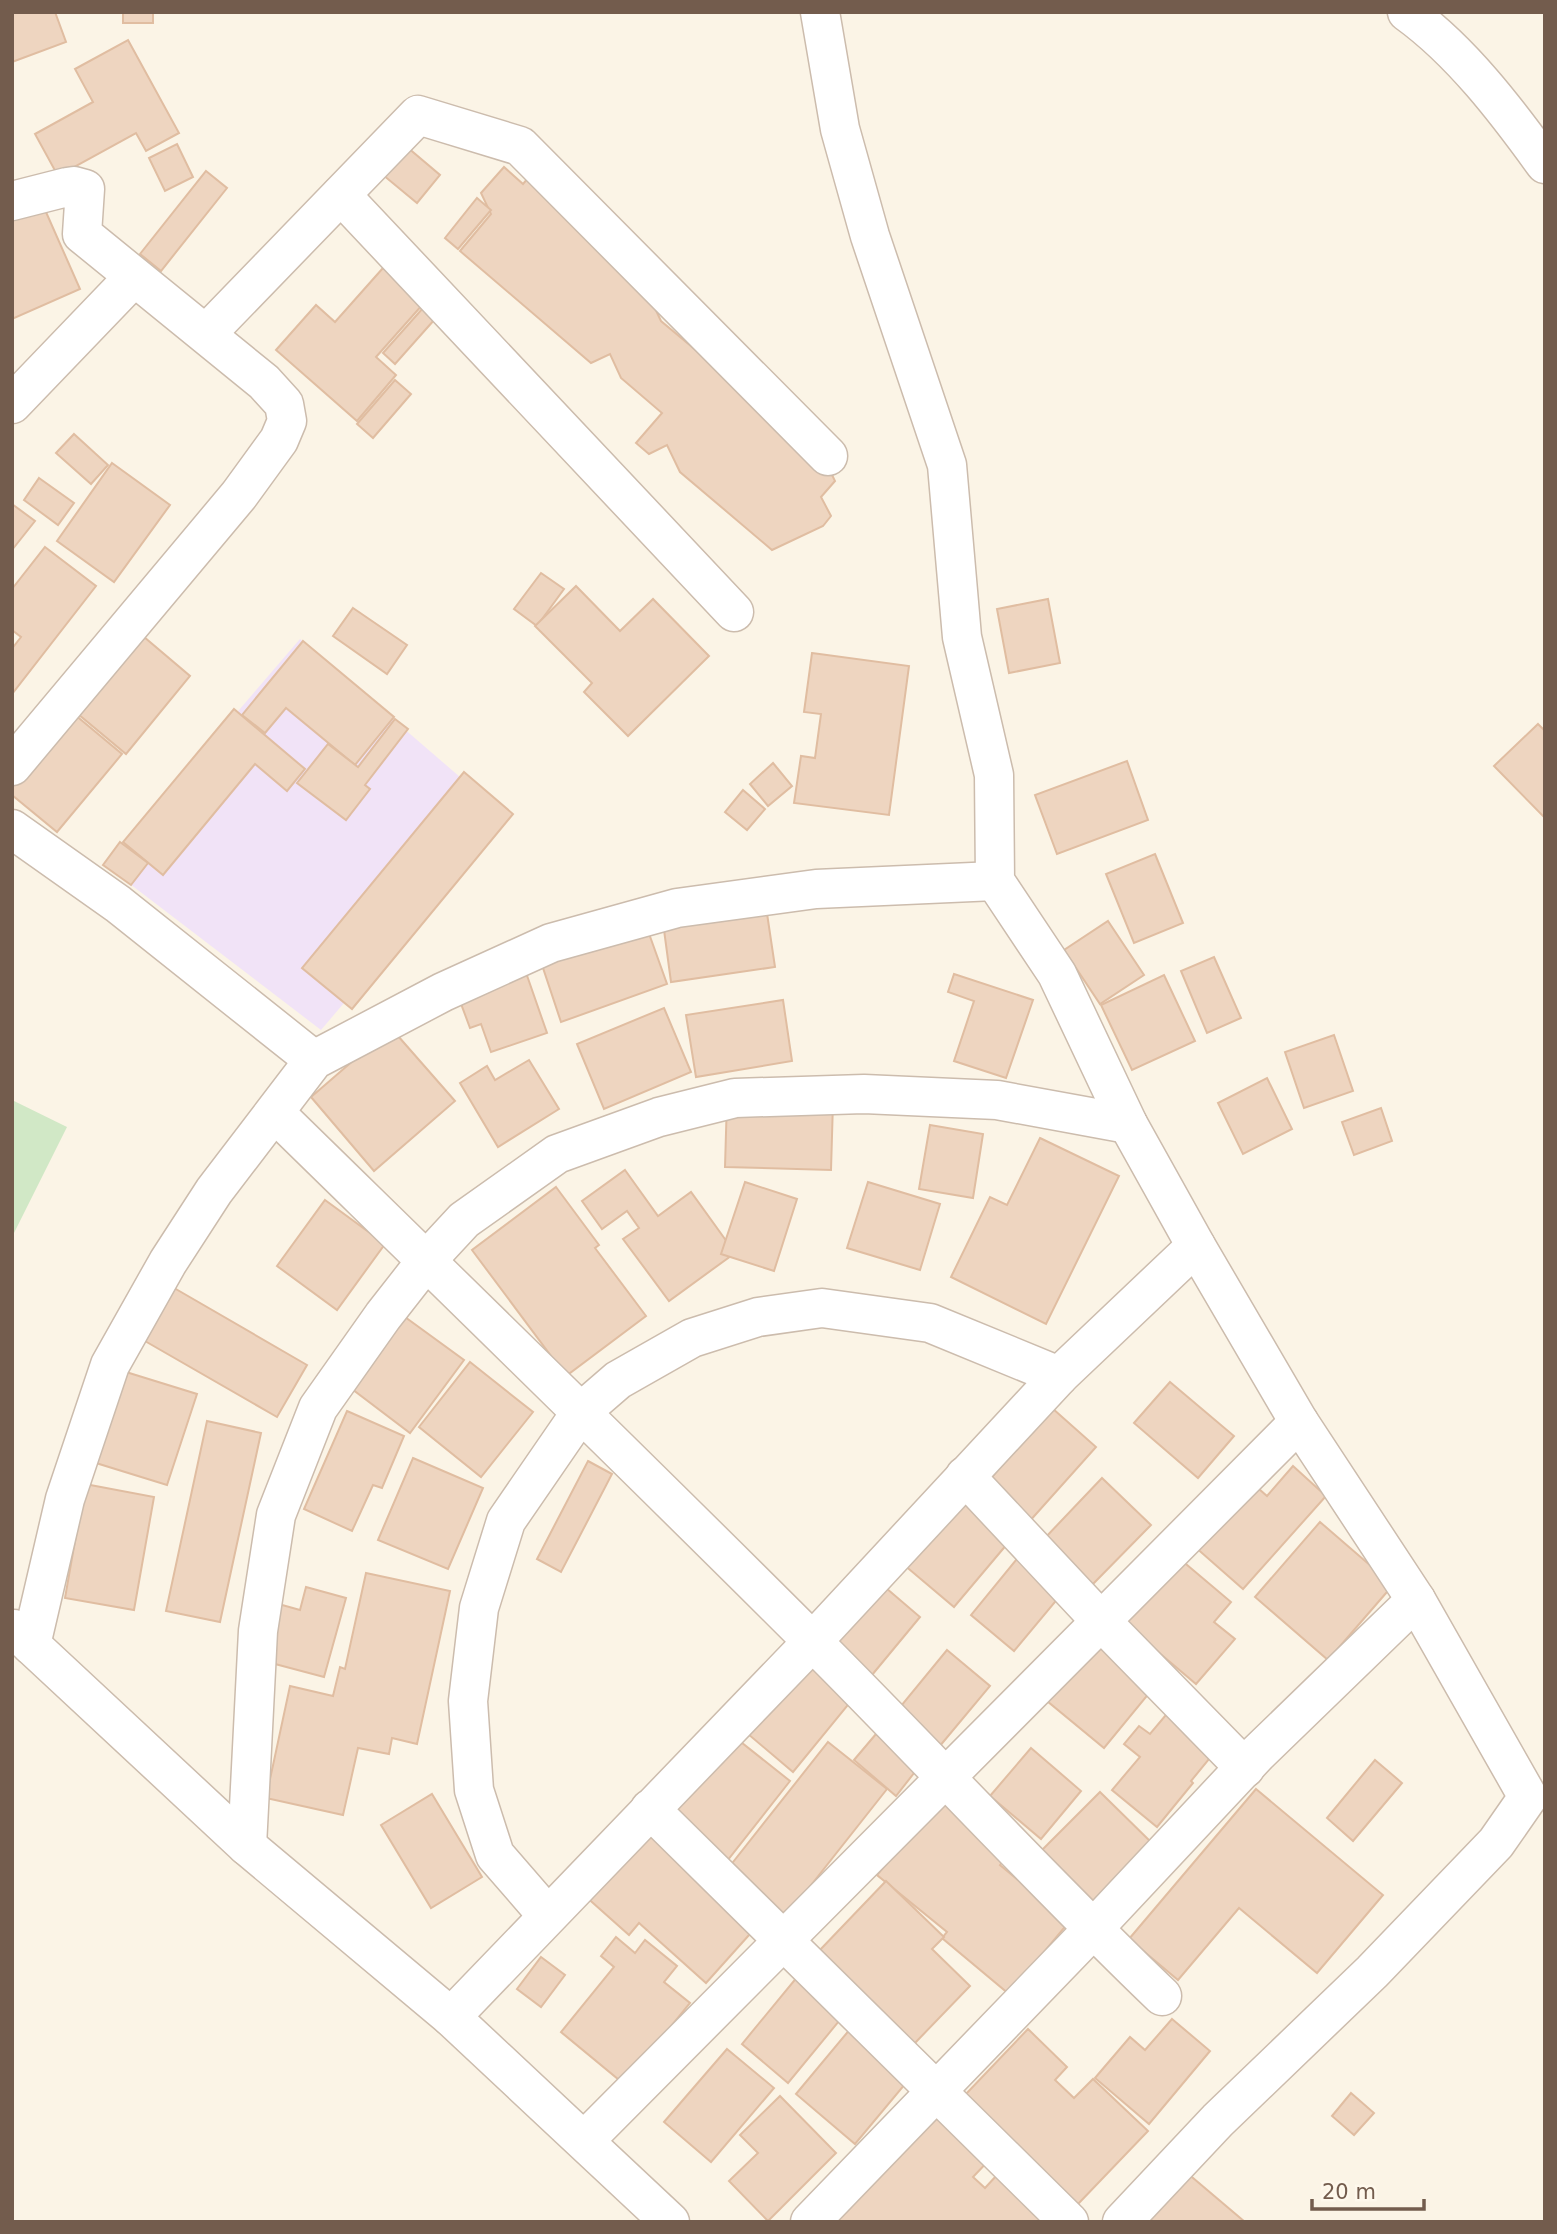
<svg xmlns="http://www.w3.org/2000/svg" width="1557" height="2234" font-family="'DejaVu Sans',sans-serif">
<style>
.education{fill:#f1e3f7}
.green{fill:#d1e8c6}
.building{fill:#eed5c0;stroke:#e0bda1;stroke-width:2}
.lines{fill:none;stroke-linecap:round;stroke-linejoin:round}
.minor-casing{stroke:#ccbcad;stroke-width:41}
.minor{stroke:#fff;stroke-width:38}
</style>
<rect width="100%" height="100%" fill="#fbf4e6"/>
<polygon class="education" points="300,639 504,815 321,1030 130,884 146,866 124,844"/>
<polygon class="green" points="12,1100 67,1127 12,1237"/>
<g class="building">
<polygon points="12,12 55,12 66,42 12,62"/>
<rect x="123" y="12" width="30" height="11"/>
<polygon points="128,40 179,133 146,151 136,133 58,176 35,134 93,102 75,69"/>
<polygon points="177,144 193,177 165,191 149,158"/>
<polygon points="407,147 440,175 417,203 383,175"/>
<polygon points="540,164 619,232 661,321 710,362 808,425 835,481 821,497 831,516 823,526 772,550 680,472 667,445 649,454 636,443 662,413 621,378 610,354 591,363 460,251 491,214 481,193 504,167 523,184"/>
<polygon points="206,171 227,188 161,271 140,254"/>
<polygon points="477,198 491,210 458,249 445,238"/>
<polygon points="42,203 80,289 12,319 12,216"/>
<polygon points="383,268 424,303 376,357 396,375 357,421 276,350 316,305 335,322"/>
<polygon points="423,308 435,319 395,364 383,353"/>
<polygon points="395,380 411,394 373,438 357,424"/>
<polygon points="74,434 108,465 91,484 56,453"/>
<polygon points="112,463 170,505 114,582 57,541"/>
<polygon points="39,478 74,503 58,525 24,500"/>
<polygon points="12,504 35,521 12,550"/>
<polygon points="45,547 96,586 12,694 12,644 14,646 21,637 12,630 12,589"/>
<polygon points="541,573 564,589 537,626 514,609"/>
<polygon points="576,586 620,631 653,599 709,656 628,736 584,692 592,683 535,626"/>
<polygon points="1048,599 1060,663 1009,673 997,609"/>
<polygon points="353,608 407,645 387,674 333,636"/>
<polygon points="137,631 190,676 126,754 72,709"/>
<polygon points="303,641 394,717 355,765 286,708 265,733 242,715"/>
<polygon points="812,653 909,666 889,815 794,803 801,756 815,758 821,714 804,712"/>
<polygon points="68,709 122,754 57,832 12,795 12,776"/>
<polygon points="234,709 305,769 287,791 255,764 163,875 123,842"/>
<polygon points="395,719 408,729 365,785 370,789 346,820 297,783 328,744 358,767"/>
<polygon points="1538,724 1545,731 1545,818 1494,766"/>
<polygon points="1127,761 1148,820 1057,854 1035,795"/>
<polygon points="773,763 792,786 768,806 750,784"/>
<polygon points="464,772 513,814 352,1009 302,968"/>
<polygon points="743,790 765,809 747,830 725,812"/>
<polygon points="120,842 148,863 131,885 103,865"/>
<polygon points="1155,854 1183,923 1134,943 1106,874"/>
<polygon points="765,900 775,967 671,982 662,915"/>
<polygon points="642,914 667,984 561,1022 540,959 523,964 547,1033 491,1052 481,1024 470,1028 460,1001 488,991 481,971"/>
<polygon points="1108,921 1144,975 1100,1004 1064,950"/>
<polygon points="1214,957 1241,1018 1207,1033 1181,971"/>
<polygon points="954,974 1033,1000 1006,1078 954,1061 974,1001 948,992"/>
<polygon points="1164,975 1195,1041 1132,1070 1101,1005"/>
<polygon points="783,1000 792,1061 696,1077 686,1015"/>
<polygon points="664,1008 691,1072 604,1109 577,1044"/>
<polygon points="391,1028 455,1101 374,1171 311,1097"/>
<polygon points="1334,1035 1353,1091 1304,1108 1285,1052"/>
<polygon points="529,1060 559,1109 498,1147 460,1083 487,1066 495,1080"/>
<polygon points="1267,1078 1292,1129 1243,1154 1218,1103"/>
<polygon points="727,1099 833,1102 831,1170 725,1167"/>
<polygon points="1381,1108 1392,1141 1354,1155 1342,1122"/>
<polygon points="930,1125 983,1134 973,1198 919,1189"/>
<polygon points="1040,1138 1119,1176 1046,1324 951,1277 990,1197 1007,1205"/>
<polygon points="625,1170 658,1216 691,1192 735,1253 669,1301 623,1239 639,1228 627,1211 602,1229 582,1201"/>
<polygon points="745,1182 797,1199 774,1271 721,1254"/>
<polygon points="868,1182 940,1204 920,1270 847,1248"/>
<polygon points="556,1187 599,1245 595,1248 646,1316 566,1376 472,1250"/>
<polygon points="325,1200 385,1244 337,1310 277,1266"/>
<polygon points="162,1281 307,1365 277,1417 131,1333"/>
<polygon points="405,1317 464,1360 410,1433 352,1389"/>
<polygon points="470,1362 533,1412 481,1477 419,1427"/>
<polygon points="126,1372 197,1394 167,1485 96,1463"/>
<polygon points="1170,1382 1234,1436 1198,1478 1134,1423"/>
<polygon points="1052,1408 1096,1447 1028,1523 985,1485"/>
<polygon points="347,1411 404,1436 382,1488 373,1485 352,1531 304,1509"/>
<polygon points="207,1421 261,1433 220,1622 166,1611"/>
<polygon points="413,1458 483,1488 448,1569 378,1540"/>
<polygon points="588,1461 612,1474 561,1572 537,1559"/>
<polygon points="1293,1466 1326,1496 1243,1589 1186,1539 1243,1475 1267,1496"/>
<polygon points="1102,1478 1151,1525 1091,1586 1043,1540"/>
<polygon points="85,1484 154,1497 134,1610 65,1598"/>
<polygon points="956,1489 1013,1537 954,1607 897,1559"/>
<polygon points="1320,1522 1393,1585 1328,1660 1255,1597"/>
<polygon points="1021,1554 1065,1590 1014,1651 971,1615"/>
<polygon points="1180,1559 1231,1602 1214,1622 1235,1639 1196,1684 1125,1624"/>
<polygon points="366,1573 450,1591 417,1744 392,1738 389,1754 358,1748 343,1815 266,1798 290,1686 333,1696 340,1667 345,1669"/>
<polygon points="879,1582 920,1617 867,1681 825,1647"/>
<polygon points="306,1587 346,1598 324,1677 260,1660 275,1603 300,1610"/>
<polygon points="1096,1627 1160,1680 1104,1748 1041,1696"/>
<polygon points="947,1650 990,1686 939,1747 896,1712"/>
<polygon points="794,1652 852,1700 793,1772 735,1723"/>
<polygon points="1176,1703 1223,1742 1191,1781 1193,1783 1157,1827 1112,1790 1140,1757 1124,1744 1139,1726 1150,1734"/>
<polygon points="722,1727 790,1781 727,1861 656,1805"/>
<polygon points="876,1734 918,1768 896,1796 854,1760"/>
<polygon points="828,1742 887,1789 785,1918 726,1871"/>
<polygon points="1031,1748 1081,1791 1041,1839 990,1796"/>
<polygon points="1375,1760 1402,1783 1353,1841 1327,1818"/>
<polygon points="1256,1789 1383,1895 1317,1973 1239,1908 1178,1980 1129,1939"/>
<polygon points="1100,1792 1153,1844 1095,1903 1042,1850"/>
<polygon points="432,1794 482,1877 431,1908 381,1825"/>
<polygon points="943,1796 1010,1852 1000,1865 1069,1922 1009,1994 942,1938 947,1932 877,1875"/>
<polygon points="651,1829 758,1925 706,1983 639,1923 629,1935 584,1895"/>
<polygon points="886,1881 944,1937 932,1949 970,1986 914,2044 818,1952"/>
<polygon points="616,1937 635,1953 645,1940 677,1966 664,1982 690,2003 624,2084 561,2032 614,1967 601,1956"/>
<polygon points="541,1957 565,1975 541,2007 517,1989"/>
<polygon points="798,1976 844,2015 788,2083 742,2044"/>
<polygon points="1172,2019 1210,2051 1149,2124 1095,2078 1130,2037 1145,2050"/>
<polygon points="851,2028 911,2077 855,2144 796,2094"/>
<polygon points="1028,2029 1067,2067 1055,2080 1074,2098 1093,2079 1148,2131 1078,2204 965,2095"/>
<polygon points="727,2049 774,2088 711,2162 664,2122"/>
<polygon points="1351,2093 1374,2113 1354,2135 1332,2116"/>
<polygon points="780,2096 836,2153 768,2221 729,2181 758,2153 740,2135"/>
<polygon points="939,2108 992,2157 973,2177 985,2188 997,2175 1048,2222 836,2222"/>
<polygon points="1173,2161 1245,2222 1122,2222"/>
</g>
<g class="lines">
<g class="minor-casing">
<g id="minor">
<polyline points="820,12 840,129 870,236 947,465 962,637 994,775 995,881 1057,974 1128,1124 1196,1246 1299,1422 1416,1600 1528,1797 1496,1843 1372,1972 1218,2120 1122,2222"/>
<path d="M1407 12C1461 51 1506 110 1545 164"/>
<polyline points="341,195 734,612"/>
<polyline points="12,201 67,187 74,186 85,189 82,234 264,382 284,404 287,421 279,440 239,495 12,766"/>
<polyline points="206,334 418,115 520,146 828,456"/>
<polyline points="12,404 134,277"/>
<polyline points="12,829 118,904 314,1060"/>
<path d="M275 1113C455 1289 635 1464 813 1642 930 1759 1042 1881 1162 1996"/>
<polyline points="965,1476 1100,1620 1245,1768"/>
<polyline points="14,1629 247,1846 451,2017 670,2222"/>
<polyline points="31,1645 65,1499 110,1365 168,1262 214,1191 314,1060 443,992 551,943 677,908 816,889 995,881"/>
<polyline points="650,1809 1069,2222"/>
<polyline points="247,1846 258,1631 276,1515 318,1408 383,1316 426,1261 464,1220 557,1154 659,1117 735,1098 864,1094 997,1100 1128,1124"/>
<polyline points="547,1915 495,1855 474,1790 468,1701 479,1608 506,1521 581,1412 618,1380 692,1338 758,1317 822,1308 930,1323 1059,1376"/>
<polyline points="451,2017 813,1641 1059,1376 1196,1246"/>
<polyline points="585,2140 1299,1422"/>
<polyline points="810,2222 1093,1929 1258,1753 1416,1600"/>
</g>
</g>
<use href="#minor" class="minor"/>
</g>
<rect width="1557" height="2234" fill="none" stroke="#735c4d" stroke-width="28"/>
<path d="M1312 2199v10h112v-10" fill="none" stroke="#735c4d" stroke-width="3.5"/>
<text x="1322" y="2199" font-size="21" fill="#735c4d" stroke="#fef8ec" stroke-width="5" paint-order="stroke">20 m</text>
</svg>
